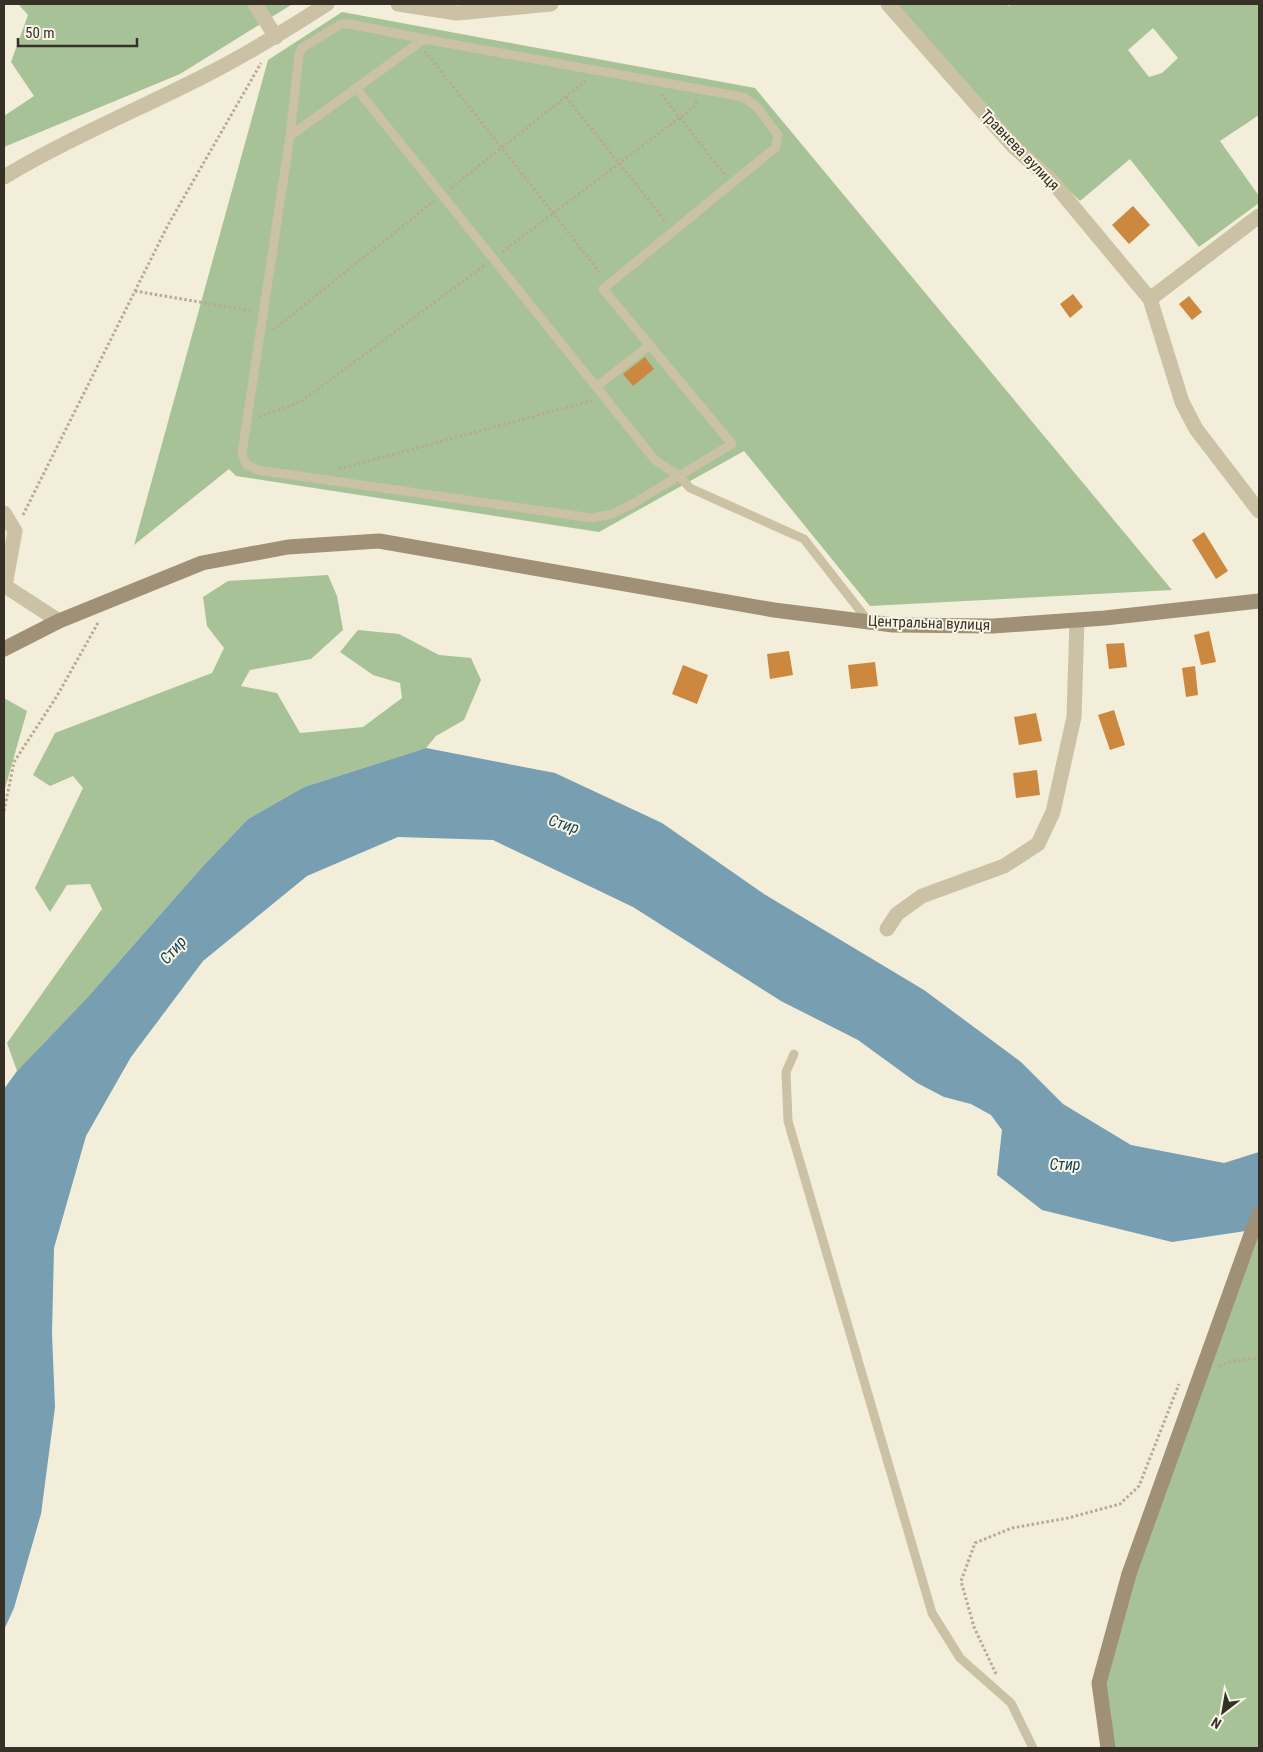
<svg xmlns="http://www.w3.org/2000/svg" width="1263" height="1752" font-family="'Roboto Condensed',sans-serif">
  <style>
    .green { fill: #a8c298; fill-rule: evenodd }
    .water { fill: #779eb1 }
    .building { fill: #cb883e }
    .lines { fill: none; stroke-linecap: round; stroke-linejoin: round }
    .path { stroke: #b7ab8f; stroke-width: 3; stroke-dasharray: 2.5 2.5; stroke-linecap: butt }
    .lane { stroke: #cbc1a4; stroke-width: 9 }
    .street { stroke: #cbc1a4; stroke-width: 15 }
    .secondary { stroke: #9f9076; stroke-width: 15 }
    .secondary-bridge { stroke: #9f9076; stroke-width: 15 }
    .labels { text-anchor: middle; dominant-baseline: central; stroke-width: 4; stroke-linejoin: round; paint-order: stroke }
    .street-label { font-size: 15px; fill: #363026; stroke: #faf6e5 }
    .water-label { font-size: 16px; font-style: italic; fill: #1a4359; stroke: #faf6e5 }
  </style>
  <rect width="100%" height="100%" fill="#f2eed9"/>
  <g class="green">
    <polygon points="18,4 291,4 291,5 180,74 4,147 4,116 34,96 11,62 28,15"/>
    <path d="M896,4H1007L1008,6L1011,4H1259V115L1220,141L1259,196V203L1199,247L1130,159L1080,201L1028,151L1000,121ZM1153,28L1178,58L1162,73L1149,77L1128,50Z"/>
    <polygon points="342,12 755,88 1172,590 870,606 744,451 599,532 236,476 229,469 134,545 268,60"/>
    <polygon points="328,575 337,596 343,630 311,659 250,670 241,686 277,693 300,733 363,727 402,698 400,683 373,675 340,652 358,630 399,634 439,655 471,658 481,680 464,720 436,736 426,748 304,787 248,819 203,866 86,999 17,1071 7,1043 102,909 90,884 67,885 50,912 35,888 83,788 73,776 50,786 33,775 55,733 212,673 224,648 207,626 203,597 228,581"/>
    <polygon points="4,698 27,711 4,792"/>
    <polygon points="1259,1229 1259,1748 1108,1748 1099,1684 1129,1574"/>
  </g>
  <polygon class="water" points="426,748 555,773 662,823 764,894 924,990 1021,1062 1063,1104 1131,1145 1224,1163 1259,1152 1259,1229 1172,1242 1042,1210 997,1175 1002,1130 991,1115 971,1104 944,1097 917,1083 858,1040 781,1001 633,907 493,840 398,837 307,876 203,961 131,1057 86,1136 54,1248 52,1334 55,1407 41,1514 14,1608 4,1630 4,1089 17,1071 86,999 203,866 248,819 304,787"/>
  <g class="building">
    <polygon points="1133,206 1150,225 1129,244 1112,225"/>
    <polygon points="1073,294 1083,307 1070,318 1060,304"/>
    <polygon points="1189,296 1202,312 1192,320 1179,304"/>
    <polygon points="645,357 654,369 633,386 623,374"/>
    <polygon points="1204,532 1228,571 1216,579 1192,540"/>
    <polygon points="1209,631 1216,662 1201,665 1194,635"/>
    <polygon points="1124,643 1127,667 1109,669 1106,644"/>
    <polygon points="789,651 793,675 770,679 767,654"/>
    <polygon points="875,662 878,686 851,689 848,665"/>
    <polygon points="683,665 708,675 697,704 672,694"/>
    <polygon points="1195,666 1198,695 1186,697 1182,668"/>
    <polygon points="1114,710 1125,745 1110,750 1098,715"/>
    <polygon points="1036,713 1042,741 1019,745 1014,717"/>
    <polygon points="1037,770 1040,795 1016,798 1013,773"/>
  </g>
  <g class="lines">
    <g class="path">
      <polyline points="425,51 602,275"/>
      <polyline points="661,94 725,175"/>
      <polyline points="566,97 667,223"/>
      <polyline points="451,188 587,80"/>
      <polyline points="502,252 695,106 697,99"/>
      <polyline points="135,291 252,311"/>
      <polyline points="273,330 434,201"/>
      <polyline points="259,417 302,401 485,265"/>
      <polyline points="339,469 594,400"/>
      <polyline points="23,515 168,225 261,63"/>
      <polyline points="4,811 14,762 57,696 99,621"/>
      <polyline points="1219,1366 1234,1361 1259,1358"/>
      <polyline points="996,1674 974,1627 961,1581 975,1543 1012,1528 1068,1518 1120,1504 1139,1486 1179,1384"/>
    </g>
    <g class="lane">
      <polygon points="424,39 743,97 757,107 778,135 776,147 603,289 732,444 634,503 612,514 592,518 257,470 246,464 242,453 290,136"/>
      <polyline points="356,88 655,460 679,476 690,488 804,539 869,622"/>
      <polyline points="290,136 299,54 302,48 341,24 350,24 424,39"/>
      <polyline points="596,387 650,345"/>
      <polyline points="794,1054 786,1072 788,1121 932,1613 960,1658 1011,1703 1033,1748"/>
    </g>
    <g class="street">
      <polyline points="255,4 276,37"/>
      <polyline points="398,4 457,13 551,4"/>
      <polyline points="888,4 1014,147 1051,180 1150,299 1182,402 1196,429 1259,511"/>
      <path d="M4,177C69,138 140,109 208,74C249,53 288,29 327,4"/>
      <polyline points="1150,299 1259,216"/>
      <polyline points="4,513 15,531 5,586 59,621"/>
      <polyline points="887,929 897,914 922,896 1004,866 1038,844 1053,812 1074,717 1077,620"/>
    </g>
    <g class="secondary">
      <polyline points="4,649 59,621 202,563 288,547 379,541 774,610 893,625 993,626 1105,618 1259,601"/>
      <polyline points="1253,1229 1259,1214"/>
      <polyline points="1108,1748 1099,1683 1129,1574"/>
    </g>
    <polyline class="secondary-bridge" points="1129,1574 1253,1229"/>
  </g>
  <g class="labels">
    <g class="street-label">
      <text transform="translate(1020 150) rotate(46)">Травнева вулиця</text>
      <text transform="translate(929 623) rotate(2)">Центральна вулиця</text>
    </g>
    <g class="water-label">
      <text transform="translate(564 824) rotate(17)">Стир</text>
      <text transform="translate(173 950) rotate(-49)">Стир</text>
      <text x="1065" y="1164">Стир</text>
    </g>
  </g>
  <rect width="1263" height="1752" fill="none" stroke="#363026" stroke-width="10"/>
  <g transform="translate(1223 1712) rotate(211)" stroke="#faf6e5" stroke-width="4" paint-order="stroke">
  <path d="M0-4L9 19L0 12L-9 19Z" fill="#363026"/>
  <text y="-8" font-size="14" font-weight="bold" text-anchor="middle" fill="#363026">N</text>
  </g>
  <path d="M18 38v8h119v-8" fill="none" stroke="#363026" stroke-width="2.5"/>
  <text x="25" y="38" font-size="15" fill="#363026" stroke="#faf6e5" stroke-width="4" paint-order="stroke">50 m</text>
</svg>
